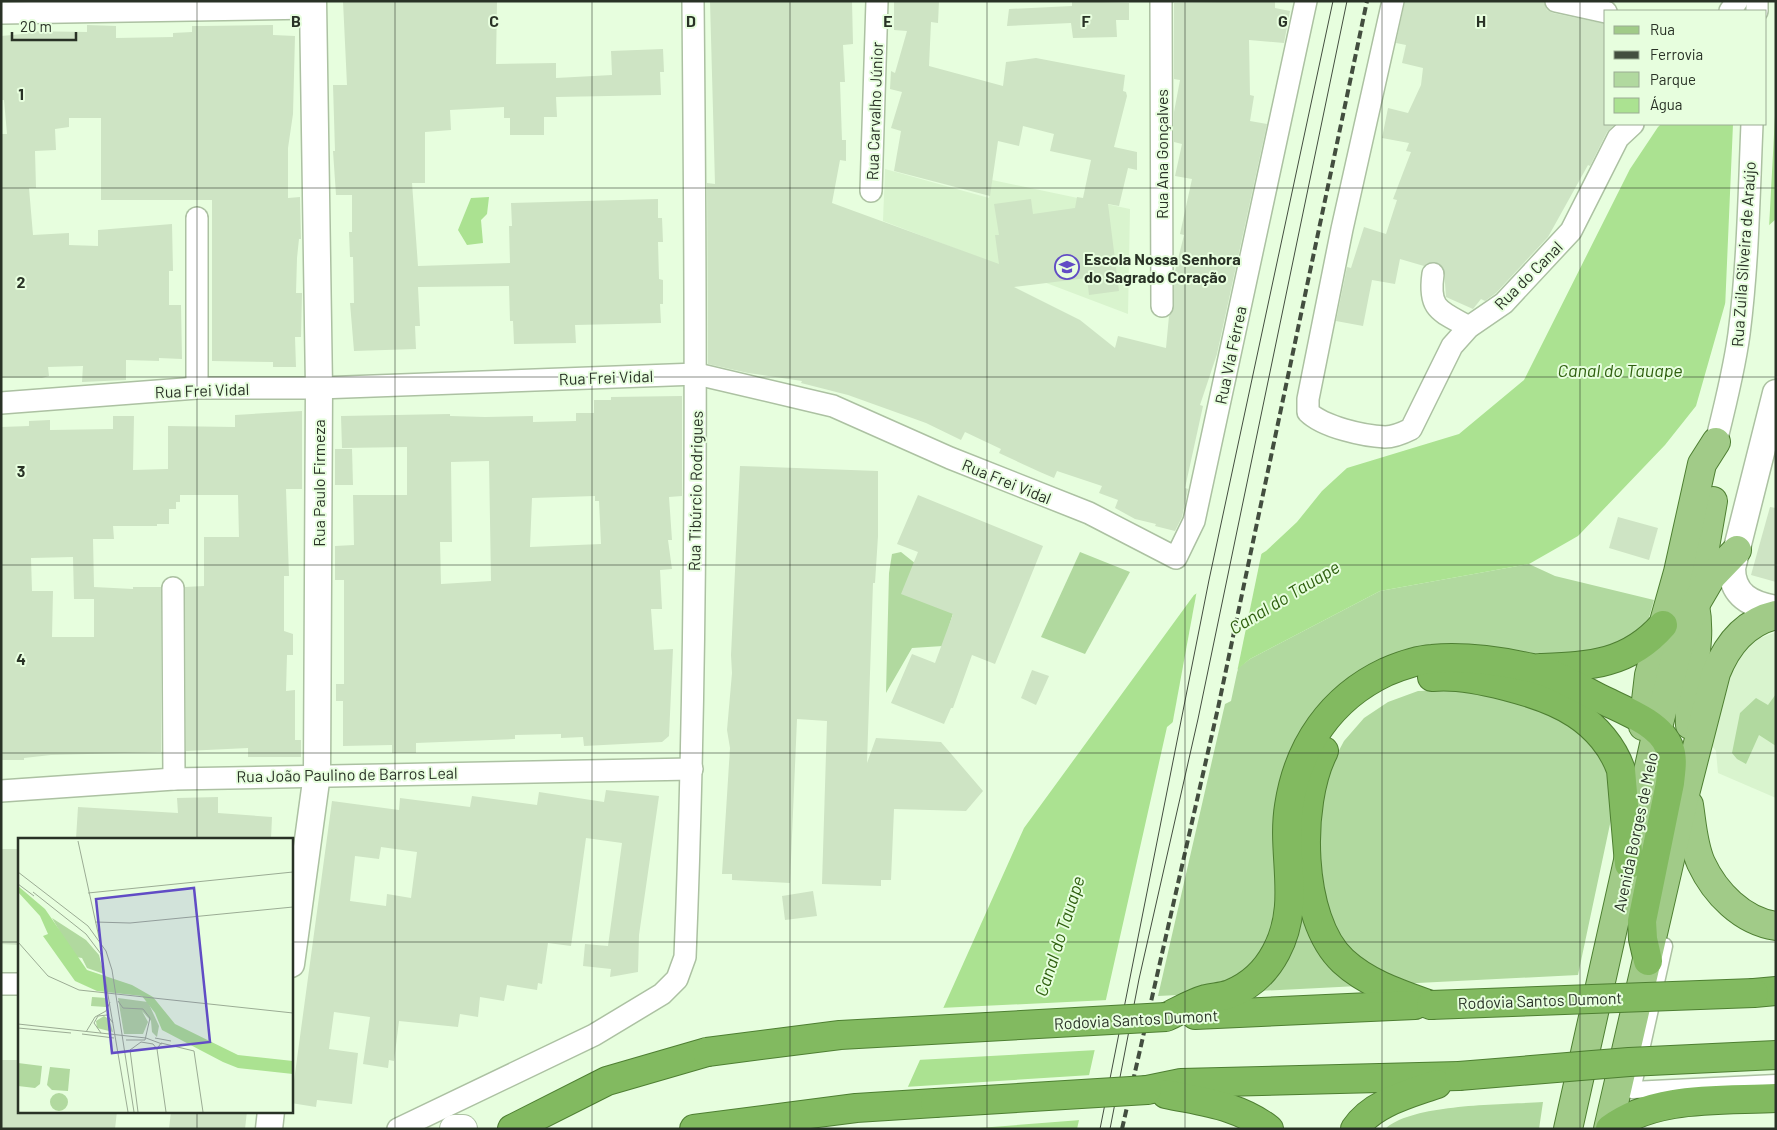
<svg xmlns="http://www.w3.org/2000/svg" width="1777" height="1130" font-family="Barlow,sans-serif">
  <style>
    .built { fill: #d9f4ce }
    .green { fill: #b1d99f }
    .water { fill: #abe291 }
    .pier { fill: #e7fede }
    .building { fill: #cee4c4; fill-rule: evenodd }
    .lines { fill: none; stroke-linecap: round; stroke-linejoin: round }
    .pedestrian-casing { stroke: #acc1a2; stroke-width: 19 }
    .minor-casing { stroke: #acc1a2; stroke-width: 24 }
    .tertiary-casing { stroke: #acc1a2; stroke-width: 29 }
    .secondary-casing { stroke: #acc1a2; stroke-width: 30 }
    .primary-casing { stroke: #4e7f32; stroke-width: 30 }
    .trunk-casing { stroke: #4e7f32; stroke-width: 30 }
    .pedestrian { stroke: #fff; stroke-width: 16 }
    .minor { stroke: #fff; stroke-width: 21 }
    .tertiary { stroke: #fff; stroke-width: 26 }
    .secondary { stroke: #fff; stroke-width: 28 }
    .primary { stroke: #a1cb88; stroke-width: 28 }
    .trunk { stroke: #82ba60; stroke-width: 28 }
    .tram { stroke: #434e3f; stroke-width: 1 }
    .rail { stroke: #434e3f; stroke-width: 4; stroke-dasharray: 8 4; stroke-linecap: butt }
    .trunk-bridge-casing { stroke: #4e7f32; stroke-width: 30; stroke-linecap: butt }
    .trunk-bridge { stroke: #82ba60; stroke-width: 28 }
    .grid { fill: none; stroke: #293226; stroke-width: 1; stroke-opacity: 0.55 }
    .labels { text-anchor: middle; dominant-baseline: central; stroke-width: 4; stroke-linejoin: round; paint-order: stroke }
    .street-label { font-size: 16px; fill: #293226; stroke: #e7fede }
    .poi-label { font-size: 16px; font-weight: bold; fill: #293226; stroke: #e7fede; text-anchor: start }
    .water-label { font-size: 18px; font-style: italic; fill: #2f600f; stroke: #e7fede }
    .inset-road { fill: none; stroke: #9bac94; stroke-width: 1 }
    .view { fill: #614cc5; fill-opacity: 0.15; stroke: #614cc5; stroke-width: 2.5 }
    .inset-edge { fill: none; stroke: #293226; stroke-width: 2.5 }
    .grid-label { font-size: 16px; text-anchor: middle; font-weight: bold; fill: #293226; stroke: #e7fede; stroke-width: 4; stroke-linejoin: round; paint-order: stroke }
  </style>
  <rect width="100%" height="100%" fill="#e7fede"/>
  <g class="built">
    <polygon points="885,169 989,198 992,180 1130,209 1128,314 883,221"/>
    <polygon points="1776,632 1776,798 1718,773 1716,751 1712,746 1731,666 1740,653 1755,640"/>
  </g>
  <g class="green">
    <polygon points="901,552 916,564 962,584 943,646 912,648 886,693 889,573 892,554"/>
    <polygon points="1080,552 1130,572 1085,654 1041,637"/>
    <polygon points="1529,564 1555,576 1654,600 1645,632 1612,650 1557,658 1427,648 1294,744 1283,772 1278,801 1318,820 1328,771 1344,741 1364,718 1388,702 1418,691 1472,689 1562,716 1605,754 1613,810 1578,975 1158,996 1225,704 1231,701 1238,668 1250,659 1380,591"/>
    <polygon points="1776,694 1776,746 1759,735 1746,764 1737,759 1732,753 1740,713 1756,698 1768,705"/>
    <path d="M1543,1102L1539,1129H1385C1413,1103 1504,1105 1543,1102Z"/>
  </g>
  <g class="water">
    <polygon points="1776,1 1776,219 1767,227 1725,304 1696,406 1665,445 1578,536 1529,564 1380,591 1250,659 1167,727 1077,1129 889,1129 1024,828 1194,595 1266,551 1297,522 1322,491 1347,468 1459,434 1524,380 1630,169 1658,127 1661,124 1766,124"/>
    <polygon points="489,197 487,214 481,220 483,243 467,245 458,230 471,198"/>
  </g>
  <g class="pier">
    <polygon points="1764,1 1776,1 1776,97 1769,228 1725,309 1733,124 1766,124"/>
    <polygon points="1262,551 1237,672 1172,726 1197,590"/>
    <polygon points="1108,1000 1097,1050 917,1060 940,1008"/>
    <polygon points="1091,1075 1081,1120 966,1129 887,1129 905,1087"/>
  </g>
  <g class="building">
    <polygon points="343,1 497,1 496,64 556,63 556,78 612,75 611,51 663,49 664,72 660,72 661,95 556,97 557,117 544,117 544,135 510,135 510,118 504,118 504,107 450,110 451,130 425,132 425,183 412,183 418,266 510,263 509,226 512,226 511,203 658,199 658,218 662,218 663,242 658,242 659,279 663,280 663,304 660,304 661,323 575,325 576,343 514,344 513,321 510,321 509,286 418,287 420,326 415,326 416,349 354,351 350,303 354,303 353,257 350,257 349,232 352,232 352,195 336,195 333,151 335,151 333,85 347,85"/>
    <polygon points="710,1 852,1 853,44 843,45 845,82 840,82 842,140 846,140 846,161 840,160 832,203 999,264 995,235 999,235 994,204 1031,199 1033,214 1075,208 1077,197 1083,198 1091,160 1050,151 1054,134 1023,126 1019,146 998,141 990,196 894,171 901,131 891,128 902,92 890,89 891,71 895,73 907,31 894,30 894,1 939,1 938,23 931,22 929,66 1003,86 1006,62 1036,58 1125,75 1123,91 1126,92 1127,96 1114,147 1137,152 1137,170 1128,168 1119,206 1108,204 1119,291 1089,295 1087,278 1014,287 1080,320 1115,348 1118,336 1166,348 1169,316 1174,306 1174,275 1184,235 1180,234 1192,179 1175,176 1182,144 1174,142 1174,112 1180,80 1174,79 1174,3 1275,1 1275,8 1290,11 1284,43 1249,40 1250,95 1254,96 1250,121 1267,124 1217,354 1200,405 1203,406 1185,488 1188,489 1182,517 1175,531 1155,526 1156,524 1135,519 1115,508 1118,500 1099,493 1102,486 1057,471 1054,478 1040,472 999,453 1001,449 965,432 961,440 926,423 848,395 801,383 802,381 748,373 708,364 707,183 715,184"/>
    <polygon points="1072,1 1129,3 1129,20 1116,20 1117,37 1073,38 1071,23 1007,26 1009,9 1072,6"/>
    <polygon points="1405,1 1540,1 1544,2 1547,10 1553,13 1606,24 1606,124 1615,124 1607,132 1590,166 1588,165 1548,237 1496,293 1485,301 1481,299 1473,309 1446,297 1444,269 1440,264 1434,262 1424,266 1400,259 1395,284 1372,280 1363,326 1336,321 1347,267 1351,268 1364,227 1386,234 1397,200 1393,199 1411,152 1406,151 1409,143 1382,138 1388,108 1408,113 1421,85 1423,68 1402,63 1406,45 1396,43"/>
    <polygon points="87,25 116,26 116,38 173,37 173,33 192,32 192,26 203,26 273,25 273,35 295,36 293,114 288,148 288,198 300,197 301,239 299,239 297,258 296,293 302,293 301,337 295,337 296,367 273,367 273,362 212,361 212,200 101,200 101,118 69,118 69,127 55,129 56,150 35,151 36,188 29,188 33,235 69,233 69,245 98,246 98,230 172,224 173,271 169,271 169,305 181,305 182,359 159,358 159,361 126,360 126,380 82,382 83,366 48,367 49,376 42,378 1,378 1,134 7,134 4,100 1,100 1,36 23,34 23,31 87,32"/>
    <path d="M682,396V496L669,497L672,540H668L672,569L660,570L662,609H651L654,650L673,649L669,736L662,742L584,746L583,737L561,738V734L515,735V739L416,743V753H392V745L343,746V701H336V684H344V580H335V546L354,545L353,495H407V447L342,448L341,416L450,414V416L485,417L533,416V422L576,421V413H594V400H611V397ZM489,461L491,581L441,584L440,542H452L451,462ZM595,496V501H599L601,544L530,547L532,498Z"/>
    <path d="M302,411V489H286L289,576H284V631L293,634V655H287L286,691L295,690V740H301V757H248V748L186,751L185,587L204,586V537H239L238,495H180V502H176V509H169V524H157V526H113L114,539H93L94,587L133,589V587H161V752L51,755L24,758V760H1V427L29,426V421L50,420V430L113,429V416H134L133,470L168,469V426L235,427V415ZM73,557L74,599H94V637H52L53,591H32L31,558Z"/>
    <polygon points="335,449 352,449 353,485 335,485"/>
    <polygon points="740,466 878,471 878,536 875,583 873,583 867,763 876,738 941,742 983,791 966,811 894,809 891,880 881,880 881,886 822,884 827,721 797,719 790,883 732,880 732,874 722,874 730,748 727,730 732,673 731,655"/>
    <polygon points="918,495 1043,546 995,664 972,655 953,708 951,708 944,724 891,703 912,654 935,663 953,614 901,594 918,552 897,544"/>
    <polygon points="1770,507 1776,508 1776,582 1751,575"/>
    <polygon points="1618,517 1658,528 1649,560 1609,548"/>
    <polygon points="1032,670 1049,676 1036,705 1021,698"/>
    <path d="M606,790L659,796L639,935L638,972L610,977L611,969L583,966L585,944L608,946L622,843L586,838L571,946L548,943L542,984L538,983L537,990L507,985L504,1001L480,997L478,1017L460,1014L458,1027L399,1021L394,1061L389,1060L388,1068L363,1064L370,1017L334,1012L329,1049L358,1053L352,1104L317,1100L316,1107L291,1103L332,801L399,810L400,798L470,807L472,796L537,805L539,792L604,802ZM381,847L417,852L411,898L387,894L386,906L350,901L355,856L379,859Z"/>
    <polygon points="218,797 218,813 272,817 271,839 76,839 78,807 178,813 177,798"/>
    <polygon points="1,849 19,849 19,945 1,944"/>
    <polygon points="813,891 817,916 785,920 782,896"/>
    <polygon points="1,1060 19,1060 19,1111 117,1111 115,1129 1,1129"/>
    <polygon points="171,1111 247,1111 245,1129 169,1129"/>
  </g>
  <g class="lines">
    <defs>
      <polyline id="pedestrian" points="1664,946 1632,1090 1776,1083"/>
      <g id="minor">
        <polyline points="1161,1 1162,306"/>
        <path d="M1393,1L1342,229L1308,399V412C1323,427 1364,436 1385,437C1394,437 1403,433 1411,429L1452,346L1469,327L1504,303L1571,231L1618,138L1633,124"/>
        <polyline points="1556,1 1606,12"/>
        <polyline points="1730,11 1737,1"/>
        <polyline points="1757,11 1757,1"/>
        <polyline points="1,13 313,8"/>
        <polyline points="871,191 877,1"/>
        <polyline points="197,218 197,388"/>
        <path d="M1433,274C1428,310 1440,311 1469,327"/>
        <polyline points="1,403 197,388 319,388 697,374 833,406 950,458 1089,513 1176,558 1194,521 1306,1"/>
        <path d="M1716,442C1725,406 1734,371 1739,334C1748,264 1749,194 1752,124"/>
        <polyline points="173,588 174,779"/>
        <polyline points="1,791 174,779 692,769"/>
        <polyline points="1,984 19,984"/>
        <path d="M398,1129L594,1035L662,994L677,979L685,957C698,639 696,320 693,1"/>
      </g>
      <g id="tertiary">
        <path d="M1776,393L1732,568C1732,595 1751,605 1776,609"/>
        <polyline points="291,964 317,774 319,388 313,1"/>
        <polyline points="269,1129 271,1111"/>
      </g>
      <polyline id="secondary" points="454,1129 463,1129"/>
      <g id="primary">
        <path d="M1690,725C1687,684 1703,646 1695,605L1713,501"/>
        <polyline points="1643,726 1649,675 1678,572 1702,464 1716,442"/>
        <path d="M1689,805C1692,824 1693,845 1701,863C1715,893 1742,921 1776,926"/>
        <polyline points="1568,1129 1657,731 1679,645 1695,605 1712,576 1737,550"/>
        <path d="M1608,1129L1686,790L1716,673C1727,645 1745,622 1776,615"/>
      </g>
      <g id="trunk">
        <path d="M1540,668C1589,666 1628,665 1663,625"/>
        <path d="M1432,677C1468,673 1545,693 1576,714C1596,727 1613,747 1621,770L1629,864"/>
        <path d="M1324,751C1297,803 1298,919 1343,961C1368,984 1400,994 1431,1005"/>
        <polyline points="1754,993 1776,991"/>
        <polyline points="1195,1015 1415,1005"/>
        <path d="M1166,1017C1179,1011 1192,1003 1206,999C1214,997 1222,997 1230,994C1250,986 1266,971 1276,952C1302,904 1281,855 1289,806C1298,746 1331,698 1386,672C1400,666 1416,660 1432,659C1464,656 1500,661 1532,668C1553,672 1581,689 1601,699C1623,710 1660,723 1669,747C1674,758 1671,772 1670,783L1642,921L1643,939L1648,961"/>
        <polyline points="1147,1090 1181,1083 1459,1076"/>
        <path d="M1166,1094C1203,1102 1238,1105 1269,1129"/>
        <polyline points="512,1129 607,1081 707,1052"/>
        <polyline points="694,1129 856,1108 935,1103"/>
        <path d="M1355,1129C1372,1103 1409,1094 1437,1084"/>
        <path d="M1610,1129C1655,1095 1722,1101 1776,1098"/>
      </g>
    </defs>
    <use href="#pedestrian" class="pedestrian-casing"/>
    <use href="#minor" class="minor-casing"/>
    <use href="#tertiary" class="tertiary-casing"/>
    <use href="#secondary" class="secondary-casing"/>
    <use href="#primary" class="primary-casing"/>
    <use href="#trunk" class="trunk-casing"/>
    <use href="#pedestrian" class="pedestrian"/>
    <use href="#minor" class="minor"/>
    <use href="#tertiary" class="tertiary"/>
    <use href="#secondary" class="secondary"/>
    <use href="#primary" class="primary"/>
    <use href="#trunk" class="trunk"/>
    <g class="tram">
      <polyline points="1100,1129 1209,580 1333,1"/>
      <polyline points="1110,1129 1139,979 1198,719 1347,1"/>
    </g>
    <polyline class="rail" points="1122,1129 1218,708 1367,1"/>
    <defs>
      <g id="trunk-bridge">
        <polyline points="1431,1005 1754,993"/>
        <polyline points="707,1052 840,1035 1166,1017"/>
        <polyline points="1459,1076 1629,1062 1776,1055"/>
        <polyline points="935,1103 1147,1090"/>
      </g>
    </defs>
    <use href="#trunk-bridge" class="trunk-bridge-casing"/>
    <use href="#trunk-bridge" class="trunk-bridge"/>
  </g>
  <path class="grid" d="M197,1V839M395,1V1129M592,1V1129M790,1V1129M987,1V1129M1185,1V1129M1382,1V1129M1580,1V1129M1,188H1776M1,377H1776M1,565H1776M1,753H1776M1,942H19M291,942H1776M197,1111V1129"/>
  <defs>
    <symbol id="school-ring" viewBox="-11 -11 22 22"><circle r="9.5" fill="#e7fede" stroke="#614cc5" stroke-width="1.5"/><path d="M0-5L7-2L0 1L-7-2ZM-4 1L0 2.5L4 1V4Q0 6-4 4Z" fill="#614cc5"/></symbol>
  </defs>
  <g fill-rule="evenodd">
    <use href="#school-ring" x="1053" y="253" width="28" height="28"/>
  </g>
  <g class="labels">
    <g class="street-label">
      <text transform="translate(874 111) rotate(-88)">Rua Carvalho Júnior</text>
      <text transform="translate(1161 154) rotate(-90)">Rua Ana Gonçalves</text>
      <text transform="translate(1743 254) rotate(-86)">Rua Zuila Silveira de Araújo</text>
      <text transform="translate(1528 275) rotate(-45)">Rua do Canal</text>
      <text transform="translate(1230 355) rotate(-78)">Rua Via Férrea</text>
      <text transform="translate(606 377) rotate(-2)">Rua Frei Vidal</text>
      <text transform="translate(202 390) rotate(-2)">Rua Frei Vidal</text>
      <text transform="translate(1007 481) rotate(22)">Rua Frei Vidal</text>
      <text transform="translate(318 483) rotate(-90)">Rua Paulo Firmeza</text>
      <text transform="translate(695 491) rotate(-89)">Rua Tibúrcio Rodrigues</text>
      <text transform="translate(347 774) rotate(-1)">Rua João Paulino de Barros Leal</text>
      <text transform="translate(1635 832) rotate(-78)">Avenida Borges de Melo</text>
      <text transform="translate(1540 1000) rotate(-2)">Rodovia Santos Dumont</text>
      <text transform="translate(1136 1019) rotate(-3)">Rodovia Santos Dumont</text>
    </g>
    <g class="poi-label">
      <text x="1084" y="258">Escola Nossa Senhora<tspan x="1084" dy="18">do Sagrado Coração</tspan></text>
    </g>
    <g class="water-label">
      <text x="1620" y="370">Canal do Tauape</text>
      <text transform="translate(1284 597) rotate(-31)">Canal do Tauape</text>
      <text transform="translate(1059 936) rotate(-72)">Canal do Tauape</text>
    </g>
  </g>
  <g transform="translate(18 838)">
    <rect width="275" height="275" fill="#e7fede"/>
    <path d="M34,80L68,102L81,117L86,136L69,130L64,120L58,119L49,106ZM74,159L89,160L88,169L73,168ZM100,160L130,164L141,188L139,199L134,194L133,183L124,173L130,184L125,196H106ZM86,178L91,181L95,194L79,190L78,183ZM0,225L24,228L22,246L17,250L0,248ZM32,229L52,231L50,253L34,252L29,247ZM32 264a9 9 0 1 1 18 0a9 9 0 1 1-18 0Z" fill="#b1d99f"/>
    <path d="M0,48L27,71L69,132L114,147L135,159L157,186L220,217L275,223V236L220,230L205,224L144,192L137,175L124,158L79,153L57,143L25,98L30,96L22,78L0,54Z" fill="#abe291"/>
    <path class="inset-road" d="M60,3L82,104M0,34L70,88L88,113L94,132L116,274M0,46L16,58M15,54L68,96L83,116L110,274M70,55L275,34M77,84L112,85L275,69M0,104L30,138L61,152L275,175M100,163L105,170L125,171L132,180L127,202H108M0,186L128,200L144,206M0,190L53,195M68,194L77,179L88,173L92,164M83,195L76,185L80,178L89,177L95,185M64,196L96,200M137,200L153,203M123,204L135,206L139,211M120,274L112,212L123,204M148,274L139,211L143,205L176,213L185,274"/>
    <path class="view" d="M176,50L192,204L94,215L78,61Z"/>
    <rect width="275" height="275" class="inset-edge"/>
  </g>
  <g class="grid-label">
    <text x="296" y="27">B</text>
    <text x="494" y="27">C</text>
    <text x="691" y="27">D</text>
    <text x="888" y="27">E</text>
    <text x="1086" y="27">F</text>
    <text x="1283" y="27">G</text>
    <text x="1481" y="27">H</text>
    <text x="21" y="100">1</text>
    <text x="21" y="288">2</text>
    <text x="21" y="477">3</text>
    <text x="21" y="665">4</text>
  </g>
  <rect width="1777" height="1130" fill="none" stroke="#293226" stroke-width="5"/>
  <rect x="1604" y="10" width="162" height="115" fill="#e7fede" stroke="#9bac94"/>
  <rect x="1614" y="26" width="25" height="8" fill="#a1cb88" stroke="#9bac94"/>
  <text x="1650" y="35" font-size="15" fill="#293226">Rua</text>
  <rect x="1614" y="51" width="25" height="8" fill="#434e3f" stroke="#9bac94"/>
  <text x="1650" y="60" font-size="15" fill="#293226">Ferrovia</text>
  <rect x="1614" y="72" width="25" height="15" fill="#b1d99f" stroke="#9bac94"/>
  <text x="1650" y="85" font-size="15" fill="#293226">Parque</text>
  <rect x="1614" y="98" width="25" height="15" fill="#abe291" stroke="#9bac94"/>
  <text x="1650" y="110" font-size="15" fill="#293226">Água</text>
  <path d="M12 32v8h64v-8" fill="none" stroke="#293226" stroke-width="2.5"/>
  <text x="20" y="32" font-size="15" fill="#293226" stroke="#e7fede" stroke-width="4" paint-order="stroke">20 m</text>
</svg>
